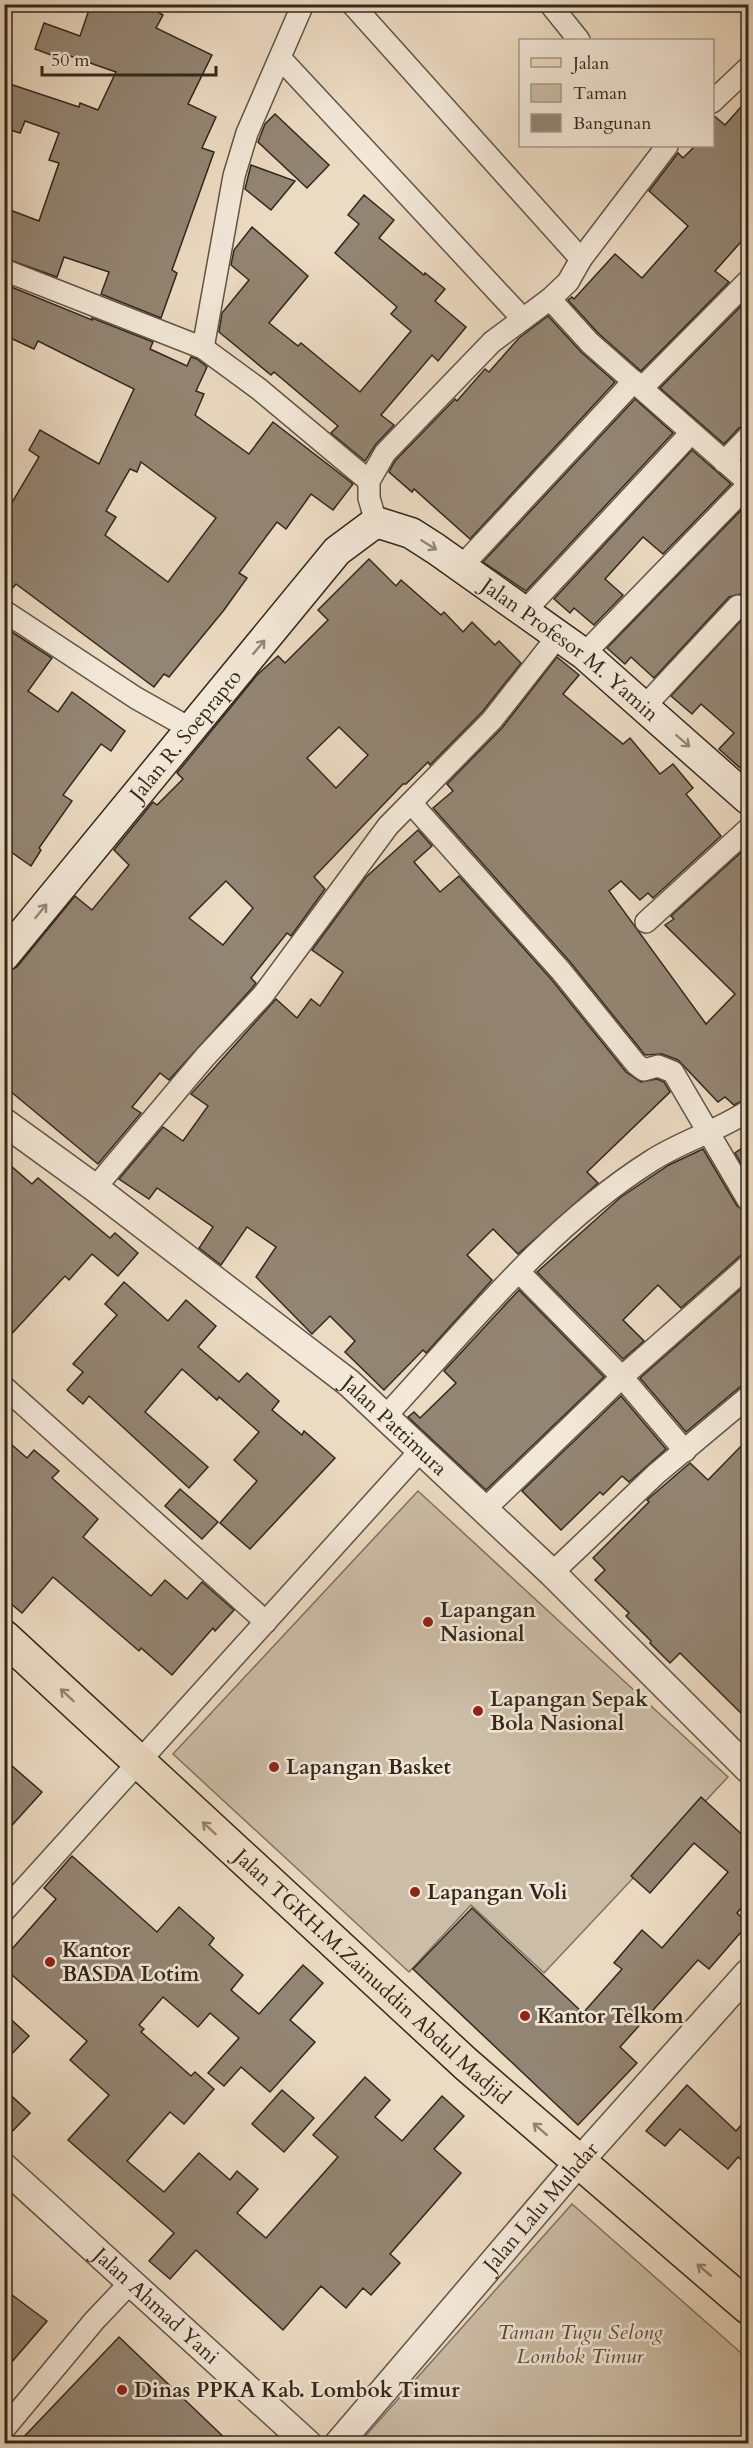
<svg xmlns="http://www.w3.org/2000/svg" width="753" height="2448" font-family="Cardo,serif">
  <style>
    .green { fill: #ccbda7; stroke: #7f7262; stroke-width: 1.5 }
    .building { fill: #938573; stroke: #32281c; stroke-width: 1.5; fill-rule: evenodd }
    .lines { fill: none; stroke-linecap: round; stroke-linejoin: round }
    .minor-casing { stroke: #605546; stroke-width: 24 }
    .tertiary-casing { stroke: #605546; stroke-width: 30 }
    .secondary-casing { stroke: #32281c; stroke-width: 33 }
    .primary-casing { stroke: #32281c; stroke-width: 36 }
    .minor { stroke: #f3e8d8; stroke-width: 21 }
    .tertiary { stroke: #f3e8d8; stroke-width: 27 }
    .secondary { stroke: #f3e8d8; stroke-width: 30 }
    .primary { stroke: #ecdbc3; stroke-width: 33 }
    .oneway { stroke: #92887a }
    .oneway2 { stroke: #8f8270 }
    .poi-dot { fill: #8f2418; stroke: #f3e8d8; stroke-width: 2 }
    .labels { text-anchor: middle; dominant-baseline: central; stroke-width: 5; stroke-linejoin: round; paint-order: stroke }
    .street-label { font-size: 21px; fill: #32281c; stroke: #f3e8d8 }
    .poi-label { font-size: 21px; font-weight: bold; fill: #32281c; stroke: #f3e8d8; text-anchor: start }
    .park-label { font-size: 21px; font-style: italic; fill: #584d3f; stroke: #f3e8d8 }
  </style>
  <rect width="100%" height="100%" fill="#ecdbc3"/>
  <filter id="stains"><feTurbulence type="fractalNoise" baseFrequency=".00333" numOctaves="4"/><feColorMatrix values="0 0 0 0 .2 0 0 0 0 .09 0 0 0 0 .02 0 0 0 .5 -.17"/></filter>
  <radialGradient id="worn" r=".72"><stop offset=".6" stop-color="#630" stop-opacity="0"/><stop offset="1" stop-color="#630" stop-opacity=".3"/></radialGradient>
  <g class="green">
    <polygon points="418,1491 728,1777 544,1973 471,1905 409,1972 173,1754"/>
    <polygon points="572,2204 748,2359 748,2443 359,2443"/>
  </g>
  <g class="building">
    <polygon points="91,4 144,4 163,15 156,28 212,55 188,104 216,117 202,148 214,152 172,270 177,273 161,318 101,294 109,272 64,257 57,277 4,258 4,225 10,210 39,221 59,163 49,160 59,133 25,121 20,133 4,128 4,82 79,107 80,103 98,110 116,72 64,54 62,59 35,49 44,23 80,36"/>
    <polygon points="748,99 748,234 715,271 729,282 641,371 599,334 568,300 572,297 574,299 615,254 642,278 688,226 649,191 678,153 683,158 695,146 712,146 712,114 725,125"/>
    <polygon points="275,114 329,165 307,188 258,142 265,124"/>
    <polygon points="251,165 295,181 271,210 245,189"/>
    <polygon points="364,195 394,220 379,238 424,275 425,273 445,289 435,301 466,327 438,361 432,355 381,415 394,425 376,444 365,461 331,433 338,426 274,372 271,375 219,332 222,313 249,280 231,265 234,250 252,227 308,276 269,323 298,346 301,343 360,392 411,331 391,314 397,307 335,253 359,224 348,215"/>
    <path d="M4,284L92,320V318L153,342L150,349L187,366L191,357L197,359L207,367L196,391L204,394L195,415L249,454L273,422L353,484L333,510L311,494L286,529L277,522L239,573L247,578L224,610L169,677L164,674L154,687L16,584L4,598V516L39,457L29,450L40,430L99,464L134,389L38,341L34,349L4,335ZM141,462L216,518L168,582L105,535L116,517L106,511L130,469L137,472Z"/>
    <polygon points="748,299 748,425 739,428 724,444 660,388"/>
    <polygon points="548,316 581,352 615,382 470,539 414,489 412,492 389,472 395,461 455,399 457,401 485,369 489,372 519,338"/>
    <polygon points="635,399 673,433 526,591 483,562"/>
    <polygon points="692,450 731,484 663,554 643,537 605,579 623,595 594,625 574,608 570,613 554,599"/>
    <polygon points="748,503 748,599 740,594 729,597 654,678 631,657 625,664 607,648"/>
    <path d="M369,559L396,586L401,580L441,615L444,612L463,632L472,622L495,645L499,641L521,663L482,712L430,765L428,762L406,784H403L314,877L325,889L291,936L287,933L251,978L256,983L253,987L169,1080L160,1073L132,1107L141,1113L98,1164L4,1086V973L17,967L75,896L92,910L129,865L114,850L153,802L157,805L183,779L177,773L257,675L278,656L285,663L328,620L318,610ZM339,727L368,755L336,788L307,758ZM226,881L253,908L223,945L189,918Z"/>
    <polygon points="748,613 748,775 719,749 734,733 701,704 692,714 671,696"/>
    <polygon points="4,627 52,658 28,691 58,712 72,692 125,731 111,751 101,744 63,795 72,801 39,848 41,850 31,866 4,847"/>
    <polygon points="557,657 579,675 563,694 623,744 630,738 660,774 673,764 693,788 686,794 721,836 653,898 648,893 640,900 621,881 609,891 706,1024 735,994 665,925 674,919 671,916 746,848 748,850 748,1098 734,1105 725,1097 718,1102 678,1060 662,1054 645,1055 571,963 433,808 453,791 447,784 502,728"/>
    <polygon points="418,830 432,846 414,862 440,892 459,876 551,979 626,1072 641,1082 657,1079 664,1082 670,1092 587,1172 598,1183 518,1254 493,1229 467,1255 492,1280 426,1353 423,1350 384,1390 345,1352 355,1341 330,1316 312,1334 256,1277 276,1247 247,1227 221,1265 199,1248 213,1227 157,1188 149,1199 119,1179 163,1127 183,1141 208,1106 191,1094 276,999 297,1018 311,999 320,1006 343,972 312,950 366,877"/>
    <polygon points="748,1144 748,1176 735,1153"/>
    <polygon points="703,1149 737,1206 748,1213 748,1254 740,1256 681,1308 658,1285 623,1320 644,1341 623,1359 537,1272 621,1197 669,1165"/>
    <polygon points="4,1160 32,1184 38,1178 110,1238 115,1233 138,1253 118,1276 92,1254 69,1280 65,1276 4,1342"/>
    <polygon points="124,1282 168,1321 186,1300 216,1326 198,1347 239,1382 247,1373 279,1401 272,1410 302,1435 304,1431 335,1458 250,1549 220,1523 257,1481 234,1460 259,1432 219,1397 217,1400 182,1369 145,1412 208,1467 189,1488 89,1396 83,1404 67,1390 83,1372 73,1364 117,1315 105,1304"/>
    <polygon points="748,1283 748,1385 740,1387 686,1432 640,1378"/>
    <polygon points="519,1290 604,1377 486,1490 408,1417 414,1412 420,1418 456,1383 444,1371"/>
    <polygon points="621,1396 666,1449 629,1482 622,1476 603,1495 600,1492 561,1530 522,1491"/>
    <polygon points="4,1438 27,1458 34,1450 59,1471 52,1478 98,1519 83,1537 151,1596 165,1580 187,1599 202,1582 234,1610 215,1631 213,1628 172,1675 141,1648 139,1651 53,1577 22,1613 4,1598"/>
    <polygon points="748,1439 748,1720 680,1653 670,1663 650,1643 651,1641 626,1616 629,1613 595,1580 605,1570 593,1558 649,1502 647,1500 690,1463 708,1480"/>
    <polygon points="180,1489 218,1522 202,1539 165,1506"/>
    <polygon points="4,1759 42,1792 4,1834"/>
    <polygon points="701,1797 748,1840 748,1900 737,1913 748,1924 709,1969 698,1960 620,2047 637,2063 578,2125 413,1969 472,1908 583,2013 622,1969 614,1963 642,1930 662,1948 728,1872 694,1843 650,1893 631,1876"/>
    <polygon points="72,1856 157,1932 179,1907 214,1938 209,1945 243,1975 231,1990 259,2014 303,1965 323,1983 290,2020 315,2042 270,2092 241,2067 224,2086 208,2073 239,2038 210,2013 198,2027 163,1997 139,2025 144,2029 141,2032 191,2076 195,2072 214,2089 184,2124 170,2112 127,2161 164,2192 199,2153 230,2180 237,2171 258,2189 237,2213 266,2238 338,2157 313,2135 365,2077 390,2100 375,2117 402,2141 442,2096 464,2116 434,2149 461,2173 390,2254 400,2263 371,2295 363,2288 346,2308 321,2286 283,2330 196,2250 170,2279 149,2261 174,2233 68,2140 109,2095 70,2060 87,2041 4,1968 4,1958 56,1899 44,1888"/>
    <polygon points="4,2013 29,2036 4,2062"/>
    <polygon points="687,2085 736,2131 748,2117 748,2166 738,2157 728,2169 680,2129 665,2146 646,2131"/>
    <polygon points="4,2089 30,2113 4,2140"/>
    <polygon points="282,2090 314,2118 284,2152 252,2124"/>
    <polygon points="4,2289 47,2321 4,2371"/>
    <polygon points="119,2337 231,2444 17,2444"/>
  </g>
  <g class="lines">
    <defs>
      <g id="minor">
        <polyline points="352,4 581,259"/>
        <polyline points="550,4 579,40"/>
        <polyline points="280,58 523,319"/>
        <polyline points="712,102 748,68"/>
        <polyline points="4,270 203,348 259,389 369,481"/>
        <polyline points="550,299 590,343 748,482"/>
        <polyline points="203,348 234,176 247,133 303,4"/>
        <polyline points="642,388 748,281"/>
        <polyline points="724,462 748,437"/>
        <polyline points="376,522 369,498 369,481 385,453 492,342 550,299 568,282 581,259 667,146"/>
        <polyline points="461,567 634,381"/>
        <polyline points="4,611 136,698 191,729"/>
        <polyline points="524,612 691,433"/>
        <polyline points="584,654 748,485"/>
        <polyline points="644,707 738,606"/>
        <polyline points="411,803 561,971 636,1064 644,1070 658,1066 673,1072 748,1200"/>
        <polyline points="646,922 748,829"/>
        <polyline points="95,1188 205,1057 263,995 388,826 492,720 558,636"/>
        <polyline points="519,1272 622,1377 685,1451"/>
        <polyline points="4,1387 266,1622"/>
        <path d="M385,1417C468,1327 547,1227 651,1161C682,1141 718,1131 748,1111"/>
        <polyline points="484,1510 622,1377 748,1266"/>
        <polyline points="552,1573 656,1474 748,1397"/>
        <polyline points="4,1911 421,1450"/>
        <polyline points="4,2429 94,2321 131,2282"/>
      </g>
      <g id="tertiary">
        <path id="s1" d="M4,1122L95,1188L349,1383L552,1573L748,1769"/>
        <path id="s2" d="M4,2167L308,2444"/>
        <path id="s3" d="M338,2444L578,2163L748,1973"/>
      </g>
      <g id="secondary">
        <path id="s4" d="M4,956L337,551L376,522L411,533L436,549L584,654L748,799"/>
      </g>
      <g id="primary">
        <path id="s5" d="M4,1637L466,2064L748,2307"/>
      </g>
    </defs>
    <use href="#minor" class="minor-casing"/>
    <use href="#tertiary" class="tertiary-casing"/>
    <use href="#secondary" class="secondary-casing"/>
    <use href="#primary" class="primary-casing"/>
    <use href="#minor" class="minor"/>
    <use href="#tertiary" class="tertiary"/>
    <use href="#secondary" class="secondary"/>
    <use href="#primary" class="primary"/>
  </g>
  <defs><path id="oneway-shaft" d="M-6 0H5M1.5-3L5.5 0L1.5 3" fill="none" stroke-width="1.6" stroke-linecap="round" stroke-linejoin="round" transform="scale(1.5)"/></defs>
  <g class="oneway">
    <use href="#oneway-shaft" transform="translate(429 545) rotate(32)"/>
    <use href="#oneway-shaft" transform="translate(259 647) rotate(-50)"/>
    <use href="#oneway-shaft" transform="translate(683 741) rotate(41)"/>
    <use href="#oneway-shaft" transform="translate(41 911) rotate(-51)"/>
  </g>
  <g class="oneway2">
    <use href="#oneway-shaft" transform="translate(67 1695) rotate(-137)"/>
    <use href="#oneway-shaft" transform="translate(209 1828) rotate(-137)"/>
    <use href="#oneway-shaft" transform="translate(540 2129) rotate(-139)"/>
    <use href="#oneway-shaft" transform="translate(704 2270) rotate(-140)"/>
  </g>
  <g class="poi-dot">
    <circle cx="428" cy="1622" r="6"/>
    <circle cx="478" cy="1711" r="6"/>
    <circle cx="274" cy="1767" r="6"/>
    <circle cx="415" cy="1892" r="6"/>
    <circle cx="50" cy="1962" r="6"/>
    <circle cx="525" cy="2016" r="6"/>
    <circle cx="122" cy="2390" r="6"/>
  </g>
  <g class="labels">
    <g class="street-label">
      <text stroke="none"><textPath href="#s4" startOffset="807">Jalan Profesor M. Yamin</textPath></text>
      <text stroke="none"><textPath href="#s4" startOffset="286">Jalan R. Soeprapto</textPath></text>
      <text stroke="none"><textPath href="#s1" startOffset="495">Jalan Pattimura</textPath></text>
      <text stroke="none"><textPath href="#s5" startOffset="501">Jalan TGKH.M.Zainuddin Abdul Madjid</textPath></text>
      <text stroke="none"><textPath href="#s3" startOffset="312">Jalan Lalu Muhdar</textPath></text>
      <text stroke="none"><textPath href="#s2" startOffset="206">Jalan Ahmad Yani</textPath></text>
    </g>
    <g class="poi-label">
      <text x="440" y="1610">Lapangan<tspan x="440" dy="24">Nasional</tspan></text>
      <text x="490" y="1699">Lapangan Sepak<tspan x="490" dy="24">Bola Nasional</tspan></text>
      <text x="286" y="1767">Lapangan Basket</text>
      <text x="427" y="1892">Lapangan Voli</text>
      <text x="62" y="1950">Kantor<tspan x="62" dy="24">BASDA Lotim</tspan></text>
      <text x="537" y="2016">Kantor Telkom</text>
      <text x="134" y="2390">Dinas PPKA Kab. Lombok Timur</text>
    </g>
    <g class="park-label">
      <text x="580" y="2332">Taman Tugu Selong<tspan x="580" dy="24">Lombok Timur</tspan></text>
    </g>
  </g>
  <rect width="753" height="2448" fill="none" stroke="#ecdbc3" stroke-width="24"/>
  <rect x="6" y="6" width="741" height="2436" fill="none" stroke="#32281c" stroke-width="3"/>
  <rect x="12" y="12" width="729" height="2424" fill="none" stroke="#32281c" stroke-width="1.5"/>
  <rect x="519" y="39" width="195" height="108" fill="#f3e8d8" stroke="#a69b8d" stroke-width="1.5"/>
  <rect x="531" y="58" width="30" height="9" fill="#ecdbc3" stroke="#a69b8d" stroke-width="1.5"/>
  <text x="573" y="69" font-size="18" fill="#32281c">Jalan</text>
  <rect x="531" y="84" width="30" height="18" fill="#ccbda7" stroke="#a69b8d" stroke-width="1.5"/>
  <text x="573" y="99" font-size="18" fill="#32281c">Taman</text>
  <rect x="531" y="114" width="30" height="18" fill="#938573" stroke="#a69b8d" stroke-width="1.5"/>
  <text x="573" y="129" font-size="18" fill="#32281c">Bangunan</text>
  <path d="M42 66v9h174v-9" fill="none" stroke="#32281c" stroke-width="3"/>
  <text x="51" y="66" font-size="18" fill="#32281c" stroke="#f3e8d8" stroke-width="4.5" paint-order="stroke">50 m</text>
  <rect width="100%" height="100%" filter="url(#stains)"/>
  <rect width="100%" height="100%" fill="url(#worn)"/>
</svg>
